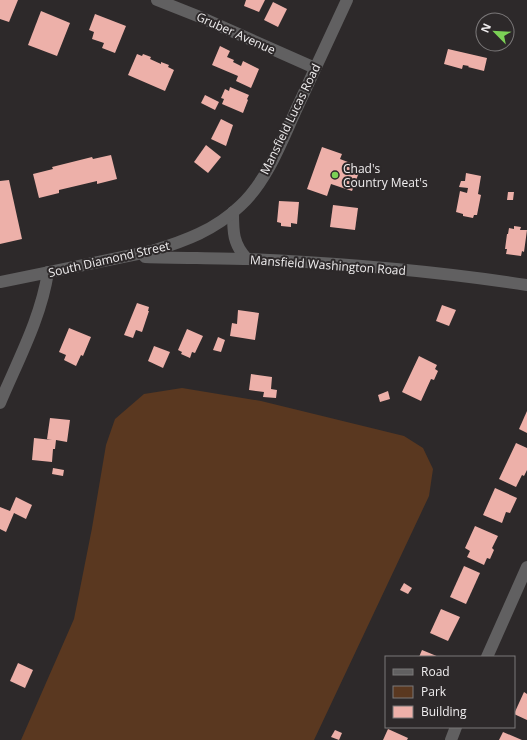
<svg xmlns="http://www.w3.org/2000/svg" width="527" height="740" font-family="'Open Sans',sans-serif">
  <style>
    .green { fill: #5a3820 }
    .building { fill: #edb0a9 }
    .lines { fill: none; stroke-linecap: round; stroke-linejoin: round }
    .minor { stroke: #616061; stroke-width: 12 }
    .poi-dot { fill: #7bd156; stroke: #2d292a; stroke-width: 1.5 }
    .labels { text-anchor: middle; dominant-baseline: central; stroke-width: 4; stroke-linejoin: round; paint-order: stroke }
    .street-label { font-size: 12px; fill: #f0eeef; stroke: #2d292a }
    .poi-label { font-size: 12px; fill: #f0eeef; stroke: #2d292a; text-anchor: start }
  </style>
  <rect width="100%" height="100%" fill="#2d292a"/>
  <polygon class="green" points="182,388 261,401 404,436 423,448 433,469 429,496 314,740 21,740 74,619 92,528 106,445 115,419 144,394"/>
  <g class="building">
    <polygon points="0,0 18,0 9,22 0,19"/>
    <polygon points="246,0 265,0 259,12 244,6"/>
    <polygon points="273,2 287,9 278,27 264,20"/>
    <polygon points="41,11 70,23 57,56 28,45"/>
    <polygon points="95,14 126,26 115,53 102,48 104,43 92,39 94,32 89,30"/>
    <polygon points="220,46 230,51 227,57 234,60 233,62 241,66 243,61 259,69 251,88 236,81 238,76 212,65"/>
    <polygon points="448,49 487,58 484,71 468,67 469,66 463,65 462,69 444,64"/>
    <polygon points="137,54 142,56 143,54 151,57 150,59 161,64 161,62 169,65 168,67 174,70 165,91 128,75"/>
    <polygon points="230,87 249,95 247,99 248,100 243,113 222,104 224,99 221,98 225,89 229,91"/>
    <polygon points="205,95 219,102 215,110 201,103"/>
    <polygon points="221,119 233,125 226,146 211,139"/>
    <polygon points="206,145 221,157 208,173 194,162"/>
    <polygon points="322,147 342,154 340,159 361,167 352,191 331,184 327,196 307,189"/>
    <polygon points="111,155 117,179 97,184 97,181 59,190 59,193 39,198 33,174 53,169 52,167 92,157 93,159"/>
    <polygon points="466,173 481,176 478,194 481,195 477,215 474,215 473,218 463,216 463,214 456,212 460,191 467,193 468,188 459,187 461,181 465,181"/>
    <polygon points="9,180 22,239 0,244 0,181"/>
    <polygon points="508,192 514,192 513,200 507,200"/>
    <polygon points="279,201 299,202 297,224 291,223 291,227 281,226 281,223 277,222"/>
    <polygon points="333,205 358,208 355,230 330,227"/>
    <polygon points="514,226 521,227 520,230 527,230 524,252 522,251 521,256 506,254 507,249 505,249 507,234 508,234 509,228 514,229"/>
    <polygon points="137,303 149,307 148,311 149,311 142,332 136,330 133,338 124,335"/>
    <polygon points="442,305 456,310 449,326 436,321"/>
    <polygon points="238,310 259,313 255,340 230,336 232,323 237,324"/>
    <polygon points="69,328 91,337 83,356 81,355 76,366 64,360 66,355 59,352"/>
    <polygon points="187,329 203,336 195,353 192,352 190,358 181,354 182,352 178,350"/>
    <polygon points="218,337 225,340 221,352 213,350"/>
    <polygon points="154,346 170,352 163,368 148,361"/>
    <polygon points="419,356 437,365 435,369 438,371 434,380 431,379 421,401 402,392"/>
    <polygon points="251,374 272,377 271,389 277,390 276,398 263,397 264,392 249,390"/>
    <polygon points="388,391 390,399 380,402 378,395"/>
    <polygon points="527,411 527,433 519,429"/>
    <polygon points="50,418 70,420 67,442 56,440 55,449 53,449 52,462 32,460 34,438 52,440 47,439"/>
    <polygon points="516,443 527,448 527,470 524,476 522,475 516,487 499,479"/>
    <polygon points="53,468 64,470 63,476 52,474"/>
    <polygon points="495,488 517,498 510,513 506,512 502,523 483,515"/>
    <polygon points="16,497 32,505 26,519 14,513 6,532 0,529 0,507 10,511"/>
    <polygon points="475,526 498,536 492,548 494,550 490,559 487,558 484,565 467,557 470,551 465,548"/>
    <polygon points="464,566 480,573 466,604 450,597"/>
    <polygon points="404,583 412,588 408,594 400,590"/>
    <polygon points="441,609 460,617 448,641 430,633"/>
    <polygon points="422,650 439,657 419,657"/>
    <polygon points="18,663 33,670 25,688 10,681"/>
    <polygon points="524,692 527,694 527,720 514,714"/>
    <polygon points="388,729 408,738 407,740 383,740"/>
    <polygon points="335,730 342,733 339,740 331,737"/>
    <polygon points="503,732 522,740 499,740"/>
  </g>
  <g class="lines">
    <g class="minor">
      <polyline points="157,0 200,17 315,68"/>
      <path d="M233,212C233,232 233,244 247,259"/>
      <path d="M145,257C179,258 214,258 248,259C342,263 435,271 527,285"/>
      <path d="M0,282L152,251C185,241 215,230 240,206C267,181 281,143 296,110C313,73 330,36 347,0"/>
      <path d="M0,403C18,360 41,318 48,272"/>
      <polyline points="487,657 527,567"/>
      <polyline points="451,740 456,727"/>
    </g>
  </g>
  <circle class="poi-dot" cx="335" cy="175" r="4"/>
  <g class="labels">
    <g class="street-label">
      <text transform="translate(236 33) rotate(24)">Gruber Avenue</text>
      <text transform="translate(290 119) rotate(-64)">Mansfield Lucas Road</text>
      <text transform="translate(109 259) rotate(-13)">South Diamond Street</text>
      <text transform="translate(328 265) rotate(4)">Mansfield Washington Road</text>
    </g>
    <g class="poi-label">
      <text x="343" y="168">Chad's<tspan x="343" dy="14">Country Meat's</tspan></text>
    </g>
  </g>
  <rect x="385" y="656" width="130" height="72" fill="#2d292a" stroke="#7b7879"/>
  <rect x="393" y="669" width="20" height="6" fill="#616061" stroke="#7b7879"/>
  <text x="421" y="676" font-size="12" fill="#f0eeef">Road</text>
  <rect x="393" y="686" width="20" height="12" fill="#5a3820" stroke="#7b7879"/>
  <text x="421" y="696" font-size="12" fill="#f0eeef">Park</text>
  <rect x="393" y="706" width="20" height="12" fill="#edb0a9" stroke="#7b7879"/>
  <text x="421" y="716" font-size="12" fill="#f0eeef">Building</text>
  <g transform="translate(495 32) rotate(294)"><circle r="19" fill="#2d292a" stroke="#7b7879"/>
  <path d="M0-3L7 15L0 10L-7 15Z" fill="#7bd156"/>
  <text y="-6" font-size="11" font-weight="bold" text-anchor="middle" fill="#f0eeef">N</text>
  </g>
</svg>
